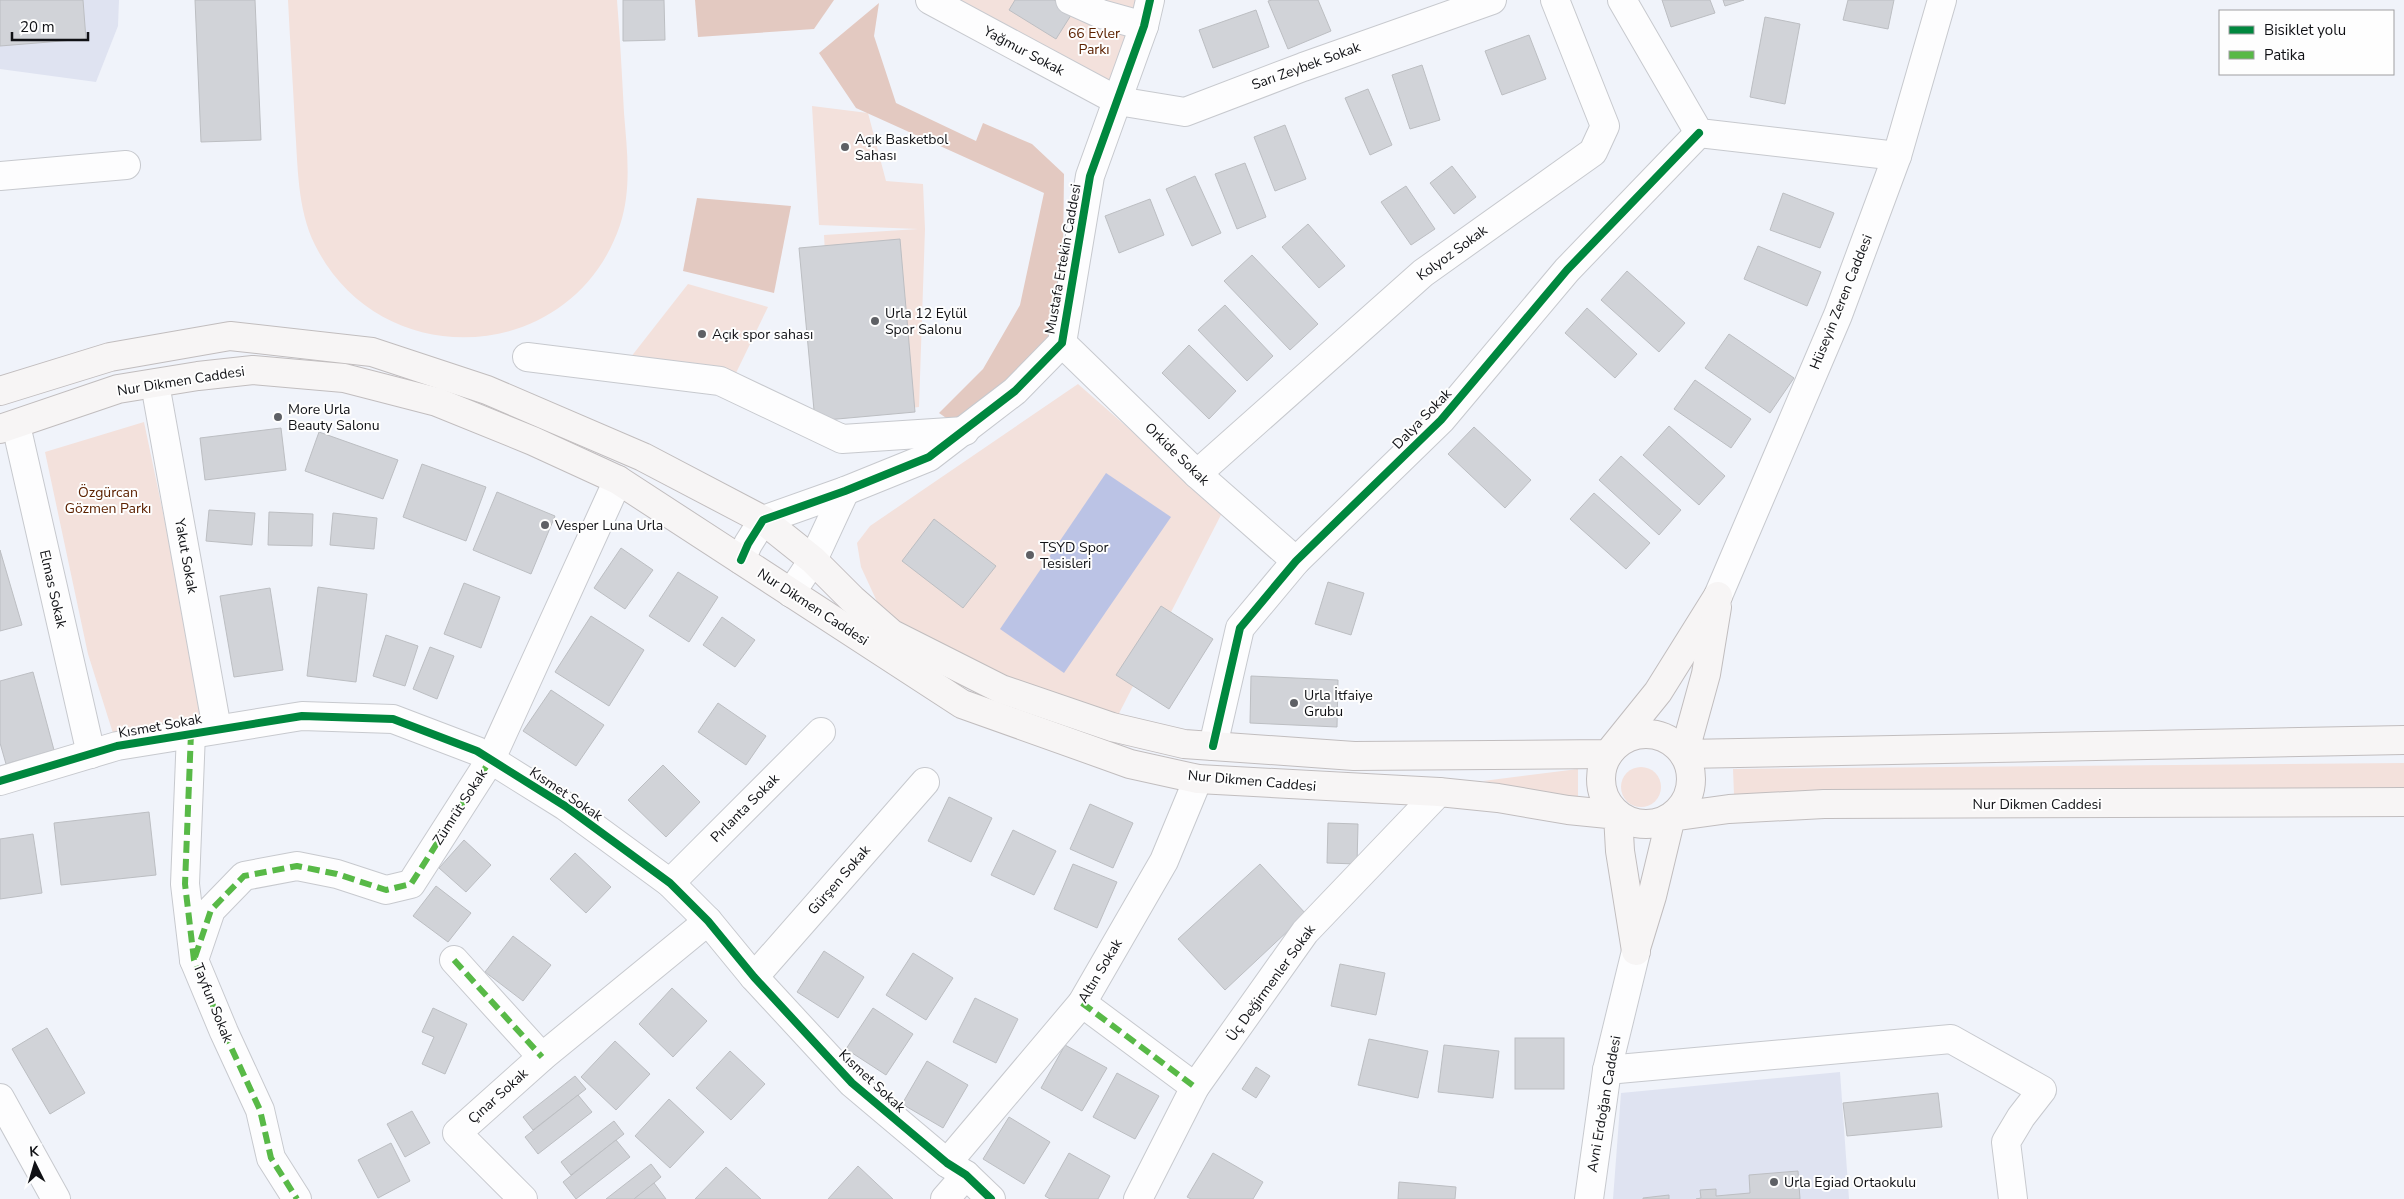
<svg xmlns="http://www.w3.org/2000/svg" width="2404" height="1199" font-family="'Nunito Sans',sans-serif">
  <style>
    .built { fill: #dfe3f1 }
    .green { fill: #f3e1dc }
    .forest { fill: #e3c9c1 }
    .water { fill: #bbc3e5 }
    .building { fill: #d1d3d8; stroke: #bcbec2 }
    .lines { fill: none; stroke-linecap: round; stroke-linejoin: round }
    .minor-casing { stroke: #c7c9ce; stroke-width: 30 }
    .major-casing { stroke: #c1bdbe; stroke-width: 30 }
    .minor { stroke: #fdfdfe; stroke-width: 28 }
    .major { stroke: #f7f5f5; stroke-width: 28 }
    .quiet { stroke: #58b947; stroke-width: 6; stroke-dasharray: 12 6; stroke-linecap: butt }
    .cycleway-casing { stroke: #fefefe; stroke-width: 11 }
    .cycleway { stroke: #00873e; stroke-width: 8 }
    .poi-dot { fill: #5e6065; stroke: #fefefe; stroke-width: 2 }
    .labels { text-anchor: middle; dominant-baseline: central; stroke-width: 4; stroke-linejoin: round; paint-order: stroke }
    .park-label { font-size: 14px; fill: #5c2100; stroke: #fefefe }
    .street-label { font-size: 14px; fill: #101115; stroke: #fefefe }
    .poi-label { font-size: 14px; fill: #101115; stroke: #fefefe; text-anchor: start }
  </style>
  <rect width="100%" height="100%" fill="#f0f3fa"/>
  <g class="built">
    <polygon points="0,0 119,0 118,26 96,82 0,69"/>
    <polygon points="1840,1072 1849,1199 1613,1199 1621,1093"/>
  </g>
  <g class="green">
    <path d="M288,0H617C620,38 622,75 624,113C627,150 632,189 620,225C573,365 381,377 315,245C297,208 298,166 295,126C293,84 290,42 288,0Z"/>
    <polygon points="930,0 1150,0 1118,101"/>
    <polygon points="812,106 868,113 886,181 923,184 925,229 919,407 834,417 824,235 918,229 819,225"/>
    <polygon points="688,284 768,307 735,375 627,362"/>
    <polygon points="1078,384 1223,511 1112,727 892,634 861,567 857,543 870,526"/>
    <polygon points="144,422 191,646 217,729 117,746 88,654 45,452"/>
    <polygon points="2404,763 2404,789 1779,795 1734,795 1733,769"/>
    <circle cx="1641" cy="787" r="20"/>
    <polygon points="1578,769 1578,797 1483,781"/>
  </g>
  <g class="forest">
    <polygon points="695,0 834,0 814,29 698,37"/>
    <polygon points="879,3 874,36 896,103 976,141 983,123 1032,144 1064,174 1062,343 965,431 939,413 983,369 1020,305 1044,193 856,108 819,53"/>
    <polygon points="697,198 791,206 774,293 683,271"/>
  </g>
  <polygon class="water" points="1106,473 1171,517 1064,673 1000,629"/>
  <g class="building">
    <polygon points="0,0 83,0 86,39 0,46"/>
    <polygon points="195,0 255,0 261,140 201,142"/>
    <polygon points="623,0 664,0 665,40 623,41"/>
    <polygon points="1015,0 1054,0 1073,12 1056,39 1009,10"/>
    <polygon points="1272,0 1318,0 1331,31 1288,49 1268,1"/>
    <polygon points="1662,0 1710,0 1715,13 1671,27"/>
    <polygon points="1723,0 1744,0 1725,6"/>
    <polygon points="1848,0 1894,0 1888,29 1843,20"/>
    <polygon points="1256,10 1269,47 1213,68 1199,30"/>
    <polygon points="1765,17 1800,24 1785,104 1750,97"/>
    <polygon points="1529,35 1546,79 1502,95 1485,51"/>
    <polygon points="1422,65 1440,120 1410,129 1392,75"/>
    <polygon points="1368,89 1392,145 1370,155 1345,98"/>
    <polygon points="1285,125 1306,179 1275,191 1254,137"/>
    <polygon points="1245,163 1266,217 1237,229 1215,174"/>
    <polygon points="1452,166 1476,197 1454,214 1430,183"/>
    <polygon points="1195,176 1221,233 1192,246 1166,189"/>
    <polygon points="1406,186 1435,229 1411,245 1381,202"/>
    <polygon points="1783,193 1834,213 1820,248 1770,230"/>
    <polygon points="1150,199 1164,235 1119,253 1105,216"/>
    <polygon points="1308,224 1345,266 1319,288 1282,247"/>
    <polygon points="900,239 915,412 815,421 799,248"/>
    <polygon points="1758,246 1821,272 1807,306 1744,279"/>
    <polygon points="1252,255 1318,324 1290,350 1224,281"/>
    <polygon points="1627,271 1685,323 1659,352 1601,300"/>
    <polygon points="1225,305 1273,356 1247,381 1198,330"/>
    <polygon points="1587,308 1637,354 1615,378 1565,333"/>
    <polygon points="1729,334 1794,378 1770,413 1705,368"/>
    <polygon points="1189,345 1236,391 1209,419 1162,373"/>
    <polygon points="1695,380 1751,419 1731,448 1674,409"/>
    <polygon points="1669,426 1725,476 1699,505 1643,455"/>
    <polygon points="1474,427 1531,480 1505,508 1448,454"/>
    <polygon points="281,428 286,470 205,480 200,438"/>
    <polygon points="319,432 398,460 383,499 305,471"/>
    <polygon points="1621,456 1681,510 1659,535 1599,480"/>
    <polygon points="422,464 486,487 466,541 403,517"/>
    <polygon points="497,492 555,516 531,574 473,550"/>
    <polygon points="1594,493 1650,543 1626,569 1570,519"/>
    <polygon points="209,510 255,513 252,545 206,541"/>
    <polygon points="269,512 313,514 312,546 268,545"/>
    <polygon points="333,513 377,518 374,549 330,545"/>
    <polygon points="934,519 996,566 963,608 902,561"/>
    <polygon points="621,548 653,570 625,609 594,588"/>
    <polygon points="0,550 22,625 0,631"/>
    <polygon points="678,572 718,597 689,642 649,616"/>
    <polygon points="1328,582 1364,593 1351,635 1315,624"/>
    <polygon points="464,583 500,597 481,648 444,634"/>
    <polygon points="318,587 367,594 356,682 307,676"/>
    <polygon points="270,588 283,670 234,677 220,596"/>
    <polygon points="1161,606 1213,639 1169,709 1116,675"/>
    <polygon points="591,616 644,650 609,706 555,672"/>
    <polygon points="722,617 755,640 735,667 703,645"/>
    <polygon points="386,635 418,646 405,686 373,676"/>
    <polygon points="430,647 454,656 437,699 413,689"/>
    <polygon points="33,672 54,750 6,764 0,743 0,681"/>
    <polygon points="1251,676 1338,680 1337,727 1250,723"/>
    <polygon points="551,690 604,725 576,766 523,731"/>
    <polygon points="718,703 766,736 746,765 698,732"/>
    <polygon points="663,765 700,802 666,837 628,800"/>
    <polygon points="949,797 992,818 971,862 928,841"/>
    <polygon points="1090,804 1133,823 1113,868 1070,849"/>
    <polygon points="149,812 156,875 61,885 54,823"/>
    <polygon points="1328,823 1358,824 1357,864 1327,863"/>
    <polygon points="1013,830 1056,851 1034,895 991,875"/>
    <polygon points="33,834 42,893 0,899 0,839"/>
    <polygon points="464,840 491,865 466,892 439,868"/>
    <polygon points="575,853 611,887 586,913 550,879"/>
    <polygon points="1073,864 1117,882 1097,928 1054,909"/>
    <polygon points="1260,864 1306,914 1225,990 1178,939"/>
    <polygon points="436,886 471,913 448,942 413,916"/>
    <polygon points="513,936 551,965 523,1001 485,972"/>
    <polygon points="824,951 864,977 838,1018 797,992"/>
    <polygon points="913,953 953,978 926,1020 886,995"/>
    <polygon points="1340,964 1385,973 1376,1015 1331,1006"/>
    <polygon points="672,988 707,1021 673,1057 639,1024"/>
    <polygon points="975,998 1018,1019 996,1063 953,1042"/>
    <polygon points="433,1008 467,1024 445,1074 422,1064 434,1037 422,1032"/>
    <polygon points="873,1008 913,1034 886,1075 846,1049"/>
    <polygon points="47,1028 85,1093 50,1114 12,1049"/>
    <rect x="1515" y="1038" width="49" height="51"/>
    <polygon points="1369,1039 1428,1051 1418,1098 1358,1085"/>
    <polygon points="615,1041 650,1074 616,1110 581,1077"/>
    <polygon points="1065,1045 1107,1068 1082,1111 1041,1088"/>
    <polygon points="1444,1045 1499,1051 1493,1098 1438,1092"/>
    <polygon points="730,1051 765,1084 731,1120 696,1088"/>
    <polygon points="927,1061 968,1085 943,1128 902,1104"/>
    <polygon points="1256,1067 1270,1076 1256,1098 1242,1089"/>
    <polygon points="1117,1073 1159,1096 1135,1139 1093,1117"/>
    <polygon points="575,1076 586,1089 533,1130 523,1117"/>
    <polygon points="1938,1093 1942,1127 1847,1136 1843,1103"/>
    <polygon points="578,1095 592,1112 538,1154 525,1137"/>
    <polygon points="669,1099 704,1132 670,1168 635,1136"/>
    <polygon points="412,1111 430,1143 405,1157 387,1124"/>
    <polygon points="1009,1117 1050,1142 1024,1184 983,1159"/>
    <polygon points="614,1121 624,1134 571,1175 561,1162"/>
    <polygon points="616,1140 630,1157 576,1199 563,1182"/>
    <polygon points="391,1143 410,1181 378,1198 358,1160"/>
    <polygon points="1069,1153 1110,1176 1098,1199 1050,1199 1045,1196"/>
    <polygon points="1213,1153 1263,1182 1253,1199 1191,1199 1187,1197"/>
    <polygon points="651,1164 661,1177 654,1183 634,1199 606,1199"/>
    <polygon points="858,1166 893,1199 828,1199"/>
    <polygon points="726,1167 761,1199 695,1199"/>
    <polygon points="1798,1171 1800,1199 1696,1199 1701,1198 1700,1190 1716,1189 1716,1196 1750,1193 1749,1175"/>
    <polygon points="1399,1182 1456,1187 1455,1199 1398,1199"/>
    <polygon points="654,1183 666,1199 634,1199"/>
    <polygon points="1669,1195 1669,1199 1643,1199 1643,1198"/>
  </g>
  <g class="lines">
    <defs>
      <g id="minor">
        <polyline points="930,0 1118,101 1185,112 1303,67 1492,0"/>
        <polyline points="1070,0 1101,14 1144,26"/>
        <polyline points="1622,0 1699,133 1897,156"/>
        <polyline points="0,176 126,165"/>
        <polyline points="1062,343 1197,474 1296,561"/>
        <polyline points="527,357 720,381 842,439 965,431"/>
        <polyline points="155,384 217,729"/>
        <polyline points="16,425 91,754"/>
        <polyline points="1197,474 1423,273 1593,152 1605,126 1555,0"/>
        <polyline points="741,560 748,544 763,520 845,491 929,457 1015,391 1062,343 1090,176 1144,26 1150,0"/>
        <polyline points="791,593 813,560 845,491"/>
        <polyline points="1718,596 1838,315 1897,156 1942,0"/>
        <polyline points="191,733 185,884 194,960 224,1032 260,1110 271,1158 297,1199"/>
        <polyline points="1213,746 1240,628 1296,561 1441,420 1567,270 1699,133"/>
        <polyline points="0,781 117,746 302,716 393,719 477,751 565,806 670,883 708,921 754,977 852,1083 947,1163 966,1175 991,1199"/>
        <polyline points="670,883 821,732"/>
        <polyline points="194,960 211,910 244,876 297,866 337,874 386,890 411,884 491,759 618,480"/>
        <polyline points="454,960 542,1057"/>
        <polyline points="754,977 925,782"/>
        <polyline points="1082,1003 1195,1087"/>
        <polyline points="1607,1070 1951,1039 2042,1090 2021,1117 2006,1142 2013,1199"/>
        <polyline points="0,1098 56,1199"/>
        <polyline points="947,1163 1082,1003 1164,861 1198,779"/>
        <polyline points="523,1199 457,1133 542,1057 708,921"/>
        <polyline points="945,1199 966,1175"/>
        <polyline points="1138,1199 1195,1087 1305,932 1439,792"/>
        <polyline points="1589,1199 1607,1070 1636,951"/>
      </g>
      <g id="major">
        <polyline points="0,391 110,357 230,336 372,352 487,390 643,457 763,520 813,560 852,599 892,634 1001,689 1112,727 1184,744 1354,756 1608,754 1658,692 1718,596"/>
        <polyline points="0,429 118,389 198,376 253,370 344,378 437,402 533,441 618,480 962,704 1130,764 1198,779 1439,792 1498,798 1568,810 1618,815 1620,851 1636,951"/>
        <polyline points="1717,607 1706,674 1684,754 2404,740"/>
        <circle cx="1646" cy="779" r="45"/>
        <polyline points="1637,945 1652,896 1671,817 1729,809 1824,804 2404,802"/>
      </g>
    </defs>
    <use href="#minor" class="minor-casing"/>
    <use href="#major" class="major-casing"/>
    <use href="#minor" class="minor"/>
    <use href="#major" class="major"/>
    <g class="quiet">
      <polyline points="191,733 185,884 194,960 224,1032 260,1110 271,1158 297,1199"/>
      <polyline points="195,957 211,910 244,876 297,866 337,874 386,890 411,884 491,759"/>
      <polyline points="454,960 542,1057"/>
      <polyline points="1082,1003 1195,1087"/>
    </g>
    <defs>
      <g id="cycleway">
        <polyline points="741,560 748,544 763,520 845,491 929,457 1015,391 1062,343 1090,176 1144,26 1150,0"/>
        <polyline points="1213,746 1240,628 1296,561 1441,420 1567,270 1699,133"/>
        <polyline points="0,781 117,746 302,716 393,719 477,751 565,806 670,883 708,921 754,977 852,1083 947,1163 966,1175 991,1199"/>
      </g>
    </defs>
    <use href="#cycleway" class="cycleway-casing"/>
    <use href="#cycleway" class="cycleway"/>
  </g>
  <g class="poi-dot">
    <circle cx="845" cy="147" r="5"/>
    <circle cx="875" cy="321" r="5"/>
    <circle cx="702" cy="334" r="5"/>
    <circle cx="278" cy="417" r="5"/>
    <circle cx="545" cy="525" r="5"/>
    <circle cx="1030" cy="555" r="5"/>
    <circle cx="1294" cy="703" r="5"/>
    <circle cx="1774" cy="1182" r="5"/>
  </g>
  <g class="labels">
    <g class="park-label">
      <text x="1094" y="33">66 Evler<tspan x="1094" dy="16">Parkı</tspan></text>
      <text x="108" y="492">Özgürcan<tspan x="108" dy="16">Gözmen Parkı</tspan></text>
    </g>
    <g class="street-label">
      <text transform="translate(1024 51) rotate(28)">Yağmur Sokak</text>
      <text transform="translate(1306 66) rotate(-20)">Sarı Zeybek Sokak</text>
      <text transform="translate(1452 253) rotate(-36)">Kolyoz Sokak</text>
      <text transform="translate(1063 259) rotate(-80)">Mustafa Ertekin Caddesi</text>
      <text transform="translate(1841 302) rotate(-68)">Hüseyin Zeren Caddesi</text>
      <text transform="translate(181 381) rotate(-9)">Nur Dikmen Caddesi</text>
      <text transform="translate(1422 419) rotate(-46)">Dalya Sokak</text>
      <text transform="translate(1177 454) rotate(44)">Orkide Sokak</text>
      <text transform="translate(186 556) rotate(80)">Yakut Sokak</text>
      <text transform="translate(53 589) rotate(77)">Elmas Sokak</text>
      <text transform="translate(813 607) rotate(33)">Nur Dikmen Caddesi</text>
      <text transform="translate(160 726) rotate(-10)">Kısmet Sokak</text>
      <text transform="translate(1252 781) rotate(5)">Nur Dikmen Caddesi</text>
      <text transform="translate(566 794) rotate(34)">Kısmet Sokak</text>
      <text x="2037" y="804">Nur Dikmen Caddesi</text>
      <text transform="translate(460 807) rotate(-57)">Zümrüt Sokak</text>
      <text transform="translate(745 808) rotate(-45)">Pırlanta Sokak</text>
      <text transform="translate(839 880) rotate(-49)">Gürşen Sokak</text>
      <text transform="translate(1100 971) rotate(-59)">Altın Sokak</text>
      <text transform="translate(1271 983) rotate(-54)">Üç Değirmenler Sokak</text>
      <text transform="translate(213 1003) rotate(68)">Tayfun Sokak</text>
      <text transform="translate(872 1081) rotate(43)">Kısmet Sokak</text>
      <text transform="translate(498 1096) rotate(-42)">Çınar Sokak</text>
      <text transform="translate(1604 1104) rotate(-80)">Avni Erdoğan Caddesi</text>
    </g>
    <g class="poi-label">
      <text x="855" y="139">Açık Basketbol<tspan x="855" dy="16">Sahası</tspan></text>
      <text x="885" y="313">Urla 12 Eylül<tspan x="885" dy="16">Spor Salonu</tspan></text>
      <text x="712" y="334">Açık spor sahası</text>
      <text x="288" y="409">More Urla<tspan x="288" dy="16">Beauty Salonu</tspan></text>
      <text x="555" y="525">Vesper Luna Urla</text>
      <text x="1040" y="547">TSYD Spor<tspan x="1040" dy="16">Tesisleri</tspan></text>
      <text x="1304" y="695">Urla İtfaiye<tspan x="1304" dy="16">Grubu</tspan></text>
      <text x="1784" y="1182">Urla Egiad Ortaokulu</text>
    </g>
  </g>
  <rect x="2219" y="10" width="175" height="65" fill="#fefefe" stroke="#9f9fa1"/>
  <rect x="2229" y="26" width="25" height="8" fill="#00873e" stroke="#9f9fa1"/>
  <text x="2264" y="35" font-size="15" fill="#101115">Bisiklet yolu</text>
  <rect x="2229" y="51" width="25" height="8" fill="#58b947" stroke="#9f9fa1"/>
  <text x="2264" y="60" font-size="15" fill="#101115">Patika</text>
  <g transform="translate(35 1164) rotate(355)" stroke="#fefefe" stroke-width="4" paint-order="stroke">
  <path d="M0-4L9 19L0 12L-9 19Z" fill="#101115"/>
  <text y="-8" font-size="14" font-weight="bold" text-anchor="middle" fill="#101115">K</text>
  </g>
  <path d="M12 32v8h76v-8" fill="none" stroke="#101115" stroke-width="2.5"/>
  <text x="20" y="32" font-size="15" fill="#101115" stroke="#fefefe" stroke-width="4" paint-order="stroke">20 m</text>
</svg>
